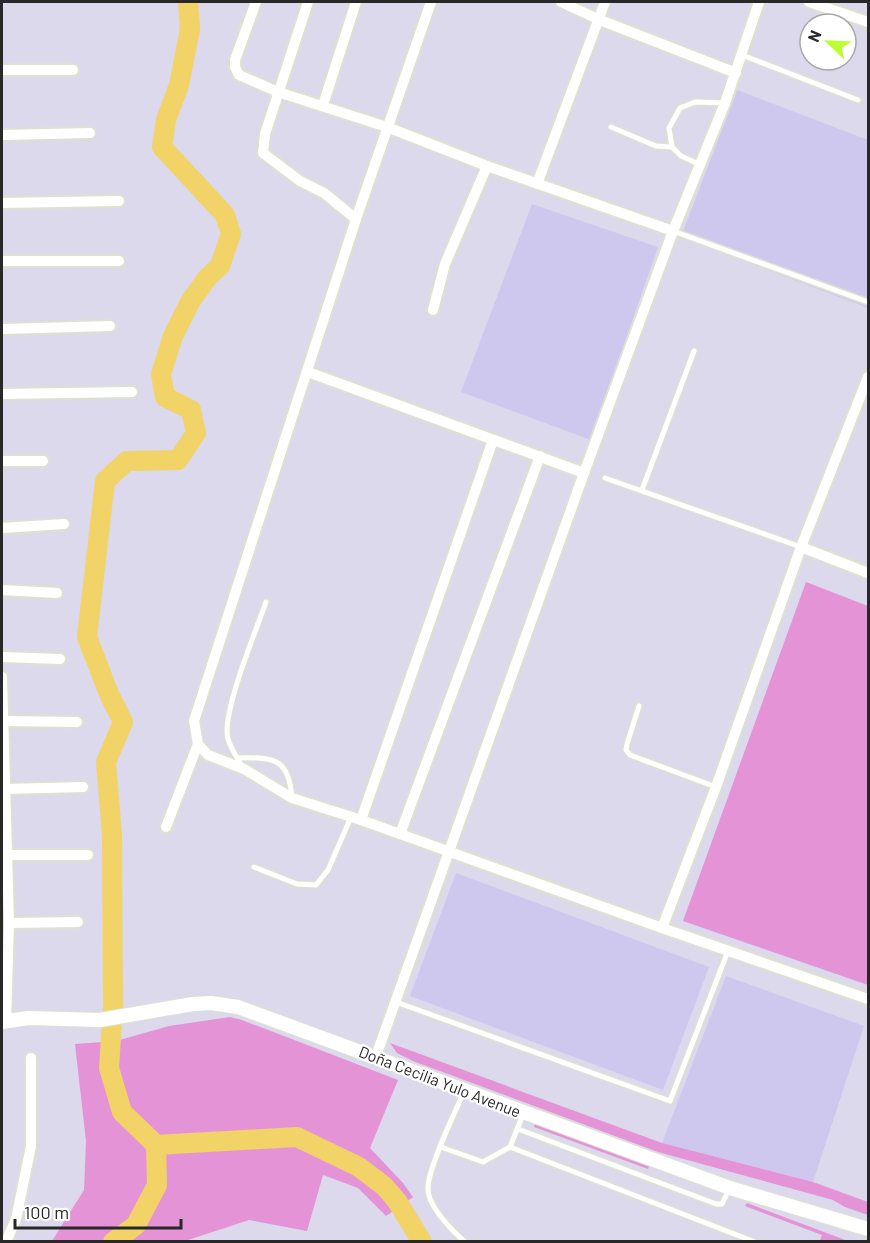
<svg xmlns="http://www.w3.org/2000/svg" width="870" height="1243" font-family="Barlow,sans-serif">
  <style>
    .education { fill: #cfc8ee }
    .green { fill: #e493d6 }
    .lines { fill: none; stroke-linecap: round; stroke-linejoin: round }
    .river { stroke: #f1d368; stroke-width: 20 }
    .service-casing { stroke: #dce2cf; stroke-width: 8 }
    .minor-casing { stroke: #dce2cf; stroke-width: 14 }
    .secondary-casing { stroke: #dce2cf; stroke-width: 16 }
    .service { stroke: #fff; stroke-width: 5 }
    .minor { stroke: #fff; stroke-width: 10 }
    .secondary { stroke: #fff; stroke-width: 14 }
    .labels { text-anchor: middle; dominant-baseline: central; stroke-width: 4.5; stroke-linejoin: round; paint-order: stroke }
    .street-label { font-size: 16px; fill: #282828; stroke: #fff }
  </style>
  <rect width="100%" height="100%" fill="#dbd9eb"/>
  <g class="education">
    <polygon points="737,90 868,140 868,308 681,237"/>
    <polygon points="532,204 658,247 591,440 461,392"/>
    <polygon points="456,873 709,967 663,1090 410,996"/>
    <polygon points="726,976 864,1026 813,1182 662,1143"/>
  </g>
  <g class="green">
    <polygon points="806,582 868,606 868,985 683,921"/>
    <polygon points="230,1017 242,1020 398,1080 370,1148 403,1183 413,1197 386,1216 358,1188 323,1175 307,1231 249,1220 185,1241 52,1241 84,1190 86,1141 75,1044 116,1041 169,1026"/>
    <polygon points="390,1043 662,1143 813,1182 868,1202 868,1215 845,1207 833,1200 658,1152 413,1061 397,1053"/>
    <polygon points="535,1124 649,1166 648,1169 534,1127"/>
    <polygon points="747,1203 848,1241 823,1241 820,1240 822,1235 745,1206"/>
  </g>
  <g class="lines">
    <g class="river">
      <polyline points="188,2 190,29 179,85 166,120 162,147 225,215 231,234 220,266 207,278 190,302 173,336 161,374 165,397 191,410 196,433 178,460 127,461 105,481 87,637 109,694 123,722 106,762 112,835 113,1006 109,1068 122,1112 156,1145 297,1137 359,1167 384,1186 397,1201 422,1242"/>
      <polyline points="113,1242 136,1225 157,1185 156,1145"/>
    </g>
    <defs>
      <g id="service">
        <polyline points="742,55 858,100"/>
        <polyline points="611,127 656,146 672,147"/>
        <polyline points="701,165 681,156 672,147 669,128 680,108 695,102 725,103"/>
        <polyline points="673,231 868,302"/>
        <polyline points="605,478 801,547"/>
        <polyline points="642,490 694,351"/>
        <polyline points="639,706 627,744 626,750 630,755 716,787"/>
        <path d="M238,758C274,757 289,758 292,798"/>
        <path d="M243,768C238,759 231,749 228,739C221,714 256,631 266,602"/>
        <polyline points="254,867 297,884 316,885 328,870 351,817"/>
        <polyline points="396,1002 670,1101 728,951"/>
        <path d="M464,1092C455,1112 427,1170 428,1189C428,1206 452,1231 465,1242"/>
        <polyline points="518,1129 716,1204 722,1204 729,1189"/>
        <polyline points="441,1147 483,1162 510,1147 755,1242"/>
        <polyline points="510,1147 524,1112"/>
      </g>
      <g id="minor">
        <polyline points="256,2 235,60 235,67 239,75 278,92 387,127 487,166 673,231"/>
        <polyline points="308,2 265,134 263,153 300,181 324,193 356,219"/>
        <polyline points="561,2 600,20 736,73"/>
        <polyline points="809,2 868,22"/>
        <polyline points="2,70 73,70"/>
        <polyline points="323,105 356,2"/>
        <polyline points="2,135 90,133"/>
        <polyline points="537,184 605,2"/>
        <polyline points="2,203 119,201"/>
        <polyline points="2,261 119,261"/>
        <polyline points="433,310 445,264 487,166"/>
        <polyline points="2,329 110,326"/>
        <polyline points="308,372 584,473"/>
        <polyline points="2,394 132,392"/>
        <polyline points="2,461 43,461"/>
        <polyline points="2,528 64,524"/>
        <polyline points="801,547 868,573"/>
        <polyline points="2,590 57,593"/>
        <polyline points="2,657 60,659"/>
        <polyline points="2,677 9,923 6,1021"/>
        <polyline points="4,721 77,722"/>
        <polyline points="198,744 208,755 244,769 292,798 361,820 662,928 868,999"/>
        <polyline points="5,789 83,787"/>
        <polyline points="361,820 493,440"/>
        <polyline points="166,827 198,744 194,721 356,219 431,2"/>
        <polyline points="400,834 540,456"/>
        <polyline points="7,855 88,855"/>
        <polyline points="9,923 78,922"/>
        <polyline points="662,928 716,787 801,547 868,377"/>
        <polyline points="376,1056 584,473 673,231 725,103 759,2"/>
        <polyline points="6,1242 16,1219 31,1146 31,1058"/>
      </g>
      <polyline id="secondary" points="2,1022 28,1018 100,1020 193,1004 211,1003 238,1007 730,1188 868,1229"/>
    </defs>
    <use href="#service" class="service-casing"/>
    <use href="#minor" class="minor-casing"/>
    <use href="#secondary" class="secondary-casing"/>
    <use href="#service" class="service"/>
    <use href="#minor" class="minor"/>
    <use href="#secondary" class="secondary"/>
  </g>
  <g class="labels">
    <g class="street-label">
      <text transform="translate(440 1081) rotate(21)">Doña Cecilia Yulo Avenue</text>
    </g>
  </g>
  <rect width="870" height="1243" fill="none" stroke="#282828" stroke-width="6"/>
  <g transform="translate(828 42) rotate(293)"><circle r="28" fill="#ffffff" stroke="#a9a9a9" stroke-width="1.5"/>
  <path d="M0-4.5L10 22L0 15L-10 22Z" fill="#bbfe33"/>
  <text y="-9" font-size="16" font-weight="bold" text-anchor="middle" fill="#282828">N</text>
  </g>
  <path d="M15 1219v9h166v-9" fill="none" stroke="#282828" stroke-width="3"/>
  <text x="24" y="1219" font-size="18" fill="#282828" stroke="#ffffff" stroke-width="4.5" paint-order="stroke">100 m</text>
</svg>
